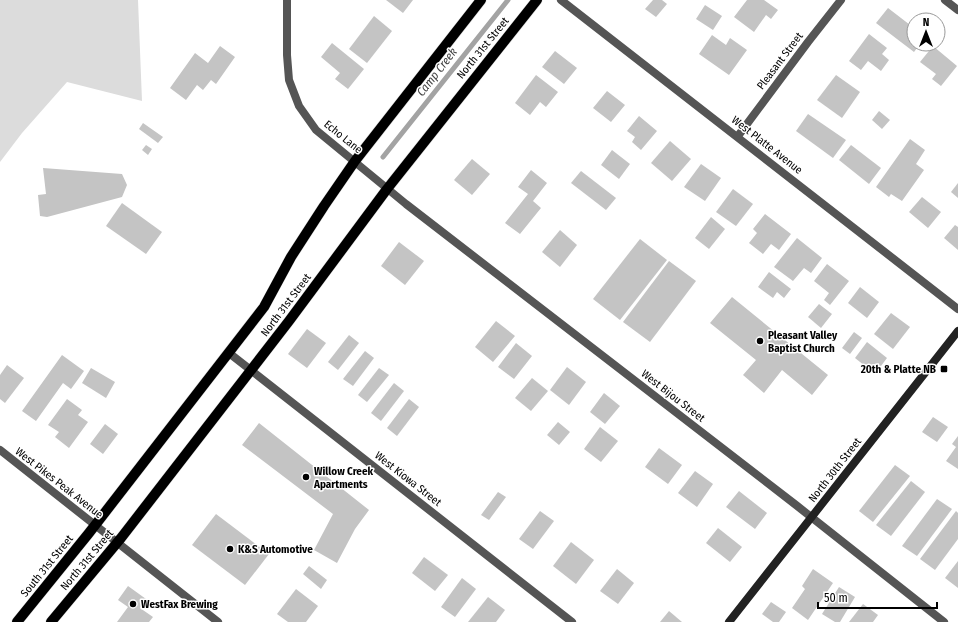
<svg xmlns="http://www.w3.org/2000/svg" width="958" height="622" font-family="'Fira Sans Condensed',sans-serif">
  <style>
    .green { fill: #dcdcdc }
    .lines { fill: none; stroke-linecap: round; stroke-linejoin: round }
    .stream { stroke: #a3a3a3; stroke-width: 5 }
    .building { fill: #c4c4c4 }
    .primary-casing { stroke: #dbdbdb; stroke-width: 11 }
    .street { stroke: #555; stroke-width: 8 }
    .secondary { stroke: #222; stroke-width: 8 }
    .primary { stroke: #000; stroke-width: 10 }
    .poi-dot { fill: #000; stroke: #fff; stroke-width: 1.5 }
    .labels { text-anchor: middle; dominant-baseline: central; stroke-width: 3; stroke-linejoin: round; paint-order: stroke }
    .street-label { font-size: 11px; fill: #000; stroke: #fff }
    .poi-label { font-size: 11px; font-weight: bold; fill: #000; stroke: #fff; text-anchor: start }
    .water-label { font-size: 12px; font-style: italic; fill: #444; stroke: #fff }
  </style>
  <rect width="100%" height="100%" fill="#fff"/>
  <polygon class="green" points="0,0 138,0 142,101 67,82 22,133 0,162"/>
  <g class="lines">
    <polyline class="stream" points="383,157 508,0"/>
  </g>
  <g class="building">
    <polygon points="386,0 413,0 403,13"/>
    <polygon points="653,0 662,0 667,4 656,17 645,9"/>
    <polygon points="747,0 764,0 778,10 771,19 766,15 754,32 734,17"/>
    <polygon points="705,5 722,16 713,30 696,19"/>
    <polygon points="888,8 914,28 914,44 920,44 914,52 876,23"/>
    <polygon points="374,16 392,31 367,63 349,49"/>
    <polygon points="869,34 887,48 882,54 889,60 881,71 868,61 861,70 849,61"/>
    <polygon points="712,35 726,45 730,38 747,50 729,75 699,54"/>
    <polygon points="332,43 364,69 348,89 335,79 340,73 321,57"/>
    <polygon points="220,46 235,57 216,84 211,80 203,90 197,85 186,100 170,88 195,53 208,63"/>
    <polygon points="933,46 957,66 941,86 932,79 936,74 920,62"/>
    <polygon points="555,51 577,68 564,84 542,67"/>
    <polygon points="536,75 558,92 546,107 540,102 530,115 515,103"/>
    <polygon points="836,75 860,92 842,118 817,100"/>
    <polygon points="607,91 625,105 611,122 593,108"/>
    <polygon points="879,111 890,120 882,129 872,120"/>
    <polygon points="808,114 846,140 833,158 796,131"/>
    <polygon points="639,116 657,131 641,150 632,142 635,137 627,131"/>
    <polygon points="143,123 163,137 158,143 139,129"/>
    <polygon points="910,139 925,150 916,164 924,170 902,201 891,194 889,197 876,187"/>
    <polygon points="670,141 691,159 672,181 651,163"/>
    <polygon points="146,145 152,149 148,155 142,150"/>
    <polygon points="851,145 881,168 869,184 839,160"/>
    <polygon points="612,150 630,164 619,179 601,165"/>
    <polygon points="472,159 490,174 472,195 454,180"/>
    <polygon points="701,164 721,178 705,201 684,187"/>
    <polygon points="43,168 122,174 127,185 122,197 47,217 40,216 38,195 46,194"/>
    <polygon points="531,170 547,183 533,201 541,208 520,234 505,223 528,194 518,187"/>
    <polygon points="581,171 616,198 606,210 571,183"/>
    <polygon points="958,183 958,198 951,192"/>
    <polygon points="733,189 753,204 736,226 716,212"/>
    <polygon points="922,197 941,212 928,228 909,212"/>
    <polygon points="122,203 162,232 146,254 106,226"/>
    <polygon points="765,214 791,234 779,250 771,244 763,254 749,243 757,233 753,229"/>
    <polygon points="711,217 725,229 709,249 695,238"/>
    <polygon points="955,225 958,227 958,250 944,238"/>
    <polygon points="560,230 577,245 560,267 542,252"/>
    <polygon points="797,238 822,258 811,273 804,268 793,281 774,267"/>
    <polygon points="640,239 667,260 620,320 593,299"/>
    <polygon points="399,242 424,261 405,285 381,266"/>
    <polygon points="669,261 696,281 650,342 623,322"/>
    <polygon points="827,264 849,281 830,305 824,300 829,293 814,281"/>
    <polygon points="769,272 791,289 784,298 777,292 773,298 758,287"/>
    <polygon points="860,287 879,302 867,318 848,303"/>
    <polygon points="732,297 828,375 812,395 782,370 764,393 743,375 756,360 710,323"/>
    <polygon points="819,304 832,314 821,328 808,317"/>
    <polygon points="891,313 910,327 893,349 874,334"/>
    <polygon points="496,321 515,336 493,362 475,347"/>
    <polygon points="307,329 326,343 307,368 288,354"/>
    <polygon points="854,332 862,338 850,354 842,348"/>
    <polygon points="349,335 359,343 338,370 328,362"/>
    <polygon points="867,342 887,358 875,374 855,358"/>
    <polygon points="516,343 532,356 514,379 498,367"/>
    <polygon points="365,351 374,358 353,386 343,379"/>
    <polygon points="62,355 84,371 71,389 63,383 36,421 22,411"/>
    <polygon points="7,365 24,378 5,403 0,399 0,375"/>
    <polygon points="567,367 586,382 569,405 550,390"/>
    <polygon points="91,368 115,382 106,398 82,383"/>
    <polygon points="379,368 389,375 367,402 358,395"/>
    <polygon points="532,378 548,391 531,411 515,398"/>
    <polygon points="394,383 404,391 381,421 371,413"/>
    <polygon points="604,393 620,406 605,424 590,412"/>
    <polygon points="67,399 82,410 78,415 88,422 69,448 55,437 59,432 48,425"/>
    <polygon points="409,399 419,407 397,436 387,428"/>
    <polygon points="933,417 948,427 937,442 922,432"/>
    <polygon points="558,422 570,432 559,445 547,435"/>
    <polygon points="259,423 369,510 355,529 337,563 314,550 333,514 242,445"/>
    <polygon points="105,424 118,434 103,454 90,444"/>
    <polygon points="600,427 618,441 601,462 584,449"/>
    <polygon points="958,436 958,469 946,461 956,447 952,444"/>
    <polygon points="659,448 682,465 668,484 645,467"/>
    <polygon points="895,465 910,476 873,522 859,511"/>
    <polygon points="695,471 713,484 697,507 678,493"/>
    <polygon points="911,481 925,492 891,536 876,525"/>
    <polygon points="739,491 767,513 755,529 726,507"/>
    <polygon points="498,492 506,497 489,520 481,515"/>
    <polygon points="937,499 952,509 917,556 902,546"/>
    <polygon points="540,511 554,521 533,549 519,539"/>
    <polygon points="956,511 958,513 958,539 935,570 920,559"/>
    <polygon points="216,514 269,554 245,585 192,545"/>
    <polygon points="718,528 742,547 730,562 706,543"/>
    <polygon points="571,542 594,560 576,584 553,566"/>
    <polygon points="424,557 448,575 435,591 412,573"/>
    <polygon points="958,561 958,588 945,578"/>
    <polygon points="309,566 327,580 321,589 303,574"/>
    <polygon points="617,569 634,583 618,604 600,591"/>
    <polygon points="813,569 833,583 808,620 792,608 805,589 802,586"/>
    <polygon points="462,578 476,589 455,617 441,607"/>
    <polygon points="128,586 146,599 140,608 153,617 149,622 117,622 128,607 118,600"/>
    <polygon points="839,587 855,597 840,622 835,622 822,614"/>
    <polygon points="296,589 318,606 306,622 288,622 277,614"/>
    <polygon points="488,597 505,610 496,622 468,622"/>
    <polygon points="771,602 786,612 779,622 773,622 762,614"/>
    <polygon points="863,604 878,615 873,622 849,622"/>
    <polygon points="669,611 682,622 660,622"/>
  </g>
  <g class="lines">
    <defs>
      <g id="primary">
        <polyline points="17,622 89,533 264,307 291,257 324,206 355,161 481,0"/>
        <polyline points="51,622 121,538 289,321 387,189 537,0"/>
      </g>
    </defs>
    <use href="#primary" class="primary-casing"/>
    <g class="street">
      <polyline points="287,0 287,55 289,80 299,106 316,130 406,204 796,505 944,622"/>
      <polyline points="561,0 958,309"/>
      <polyline points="945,0 958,10"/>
      <polyline points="738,136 808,42 841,0"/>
      <polyline points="229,353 572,622"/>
      <polyline points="0,450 218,622"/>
    </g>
    <polyline class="secondary" points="729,622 958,331"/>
    <use href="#primary" class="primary"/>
  </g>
  <g class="poi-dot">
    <circle cx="760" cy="341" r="4"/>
    <rect x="940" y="365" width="8" height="8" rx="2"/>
    <circle cx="306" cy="477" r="4"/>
    <circle cx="230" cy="549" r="4"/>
    <circle cx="133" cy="604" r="4"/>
  </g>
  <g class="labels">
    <g class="street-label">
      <text transform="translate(483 48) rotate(-51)">North 31st Street</text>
      <text transform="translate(780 61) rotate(-53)">Pleasant Street</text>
      <text transform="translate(343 137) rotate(39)">Echo Lane</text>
      <text transform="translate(767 145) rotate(38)">West Platte Avenue</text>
      <text transform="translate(286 305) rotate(-53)">North 31st Street</text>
      <text transform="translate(673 396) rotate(38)">West Bijou Street</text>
      <text transform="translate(835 470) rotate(-52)">North 30th Street</text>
      <text transform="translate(408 479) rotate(38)">West Kiowa Street</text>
      <text transform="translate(59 483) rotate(38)">West Pikes Peak Avenue</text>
      <text transform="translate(87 560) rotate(-50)">North 31st Street</text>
      <text transform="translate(47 566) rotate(-51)">South 31st Street</text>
    </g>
    <g class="poi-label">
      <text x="768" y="335">Pleasant Valley<tspan x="768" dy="13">Baptist Church</tspan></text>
      <text x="936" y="369" text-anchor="end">20th &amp; Platte NB</text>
      <text x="314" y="471">Willow Creek<tspan x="314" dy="13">Apartments</tspan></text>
      <text x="238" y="549">K&amp;S Automotive</text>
      <text x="141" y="604">WestFax Brewing</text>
    </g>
    <g class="water-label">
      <text transform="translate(437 72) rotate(-52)">Camp Creek</text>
    </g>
  </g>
  <g transform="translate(926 32)"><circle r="19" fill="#ffffff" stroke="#999999"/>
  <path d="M0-3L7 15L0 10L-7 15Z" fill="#000000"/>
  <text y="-6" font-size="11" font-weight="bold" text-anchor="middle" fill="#000000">N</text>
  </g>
  <path d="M818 602v6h119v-6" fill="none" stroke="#000000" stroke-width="2"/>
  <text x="824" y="602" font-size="12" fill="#000000" stroke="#ffffff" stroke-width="3" paint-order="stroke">50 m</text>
</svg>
